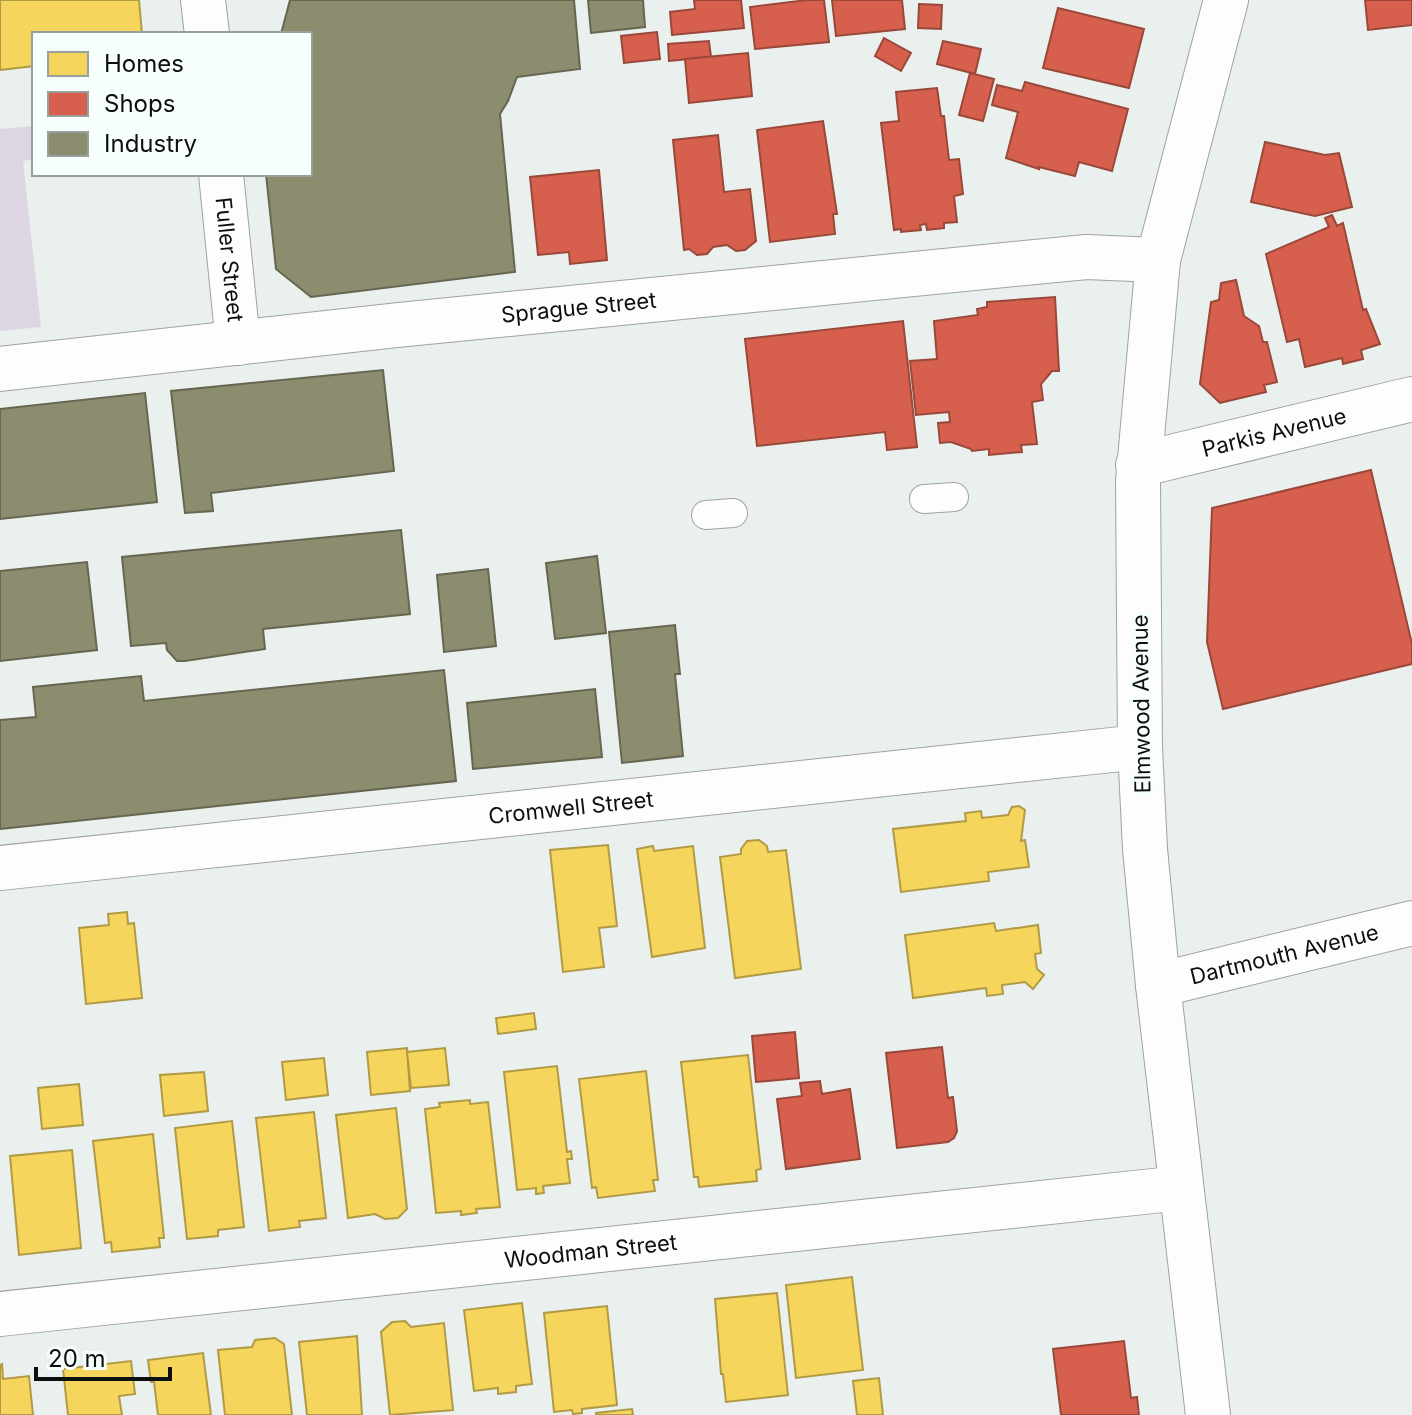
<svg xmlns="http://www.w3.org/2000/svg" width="1412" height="1415" font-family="Inter,sans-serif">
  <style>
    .green { fill: #ddd6e2 }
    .homes { fill: #f6d55c; stroke: #b09a45; stroke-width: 2 }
    .shops { fill: #d6604d; stroke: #99483a; stroke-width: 2 }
    .industry { fill: #8c8c6e; stroke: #666651; stroke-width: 2 }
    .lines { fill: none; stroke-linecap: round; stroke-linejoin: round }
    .service-casing { stroke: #9fa3a1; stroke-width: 30 }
    .minor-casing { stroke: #9fa3a1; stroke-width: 46 }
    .primary-casing { stroke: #9fa3a1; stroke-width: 46 }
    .service { stroke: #fcfdfc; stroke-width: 28 }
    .minor { stroke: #fcfdfc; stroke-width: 44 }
    .primary { stroke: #fcfdfc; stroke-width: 44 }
    .labels { text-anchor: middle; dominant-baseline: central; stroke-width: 8; stroke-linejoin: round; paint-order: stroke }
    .street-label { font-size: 22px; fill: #0c0f0e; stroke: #f6fffb }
  </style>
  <rect width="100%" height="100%" fill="#eaf0ed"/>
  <polygon class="green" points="34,126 34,159 23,161 41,327 0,331 0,129"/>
  <g class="homes">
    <polygon points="0,0 139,0 142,34 34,34 34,66 0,70"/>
    <polygon points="1019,806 1025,810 1021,841 1025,840 1029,867 988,872 989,881 901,892 893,829 966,821 965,813 981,811 982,818 1008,815 1012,807"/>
    <polygon points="759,840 767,846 768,852 786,850 801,969 735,978 720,857 741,854 741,849 747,841"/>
    <polygon points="608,845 617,926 599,928 604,967 563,972 550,850"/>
    <polygon points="653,846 654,851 693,846 705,948 652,957 637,849"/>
    <polygon points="127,912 128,924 134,923 142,998 86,1004 79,928 109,925 108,914"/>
    <polygon points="994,923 996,931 1038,925 1041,953 1035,954 1037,969 1044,975 1033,989 1025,982 1002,985 1003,994 987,996 986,988 913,998 905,935"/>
    <polygon points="534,1013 536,1029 498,1034 496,1018"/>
    <polygon points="407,1048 410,1091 371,1095 367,1052"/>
    <polygon points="445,1048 449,1085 411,1088 407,1052"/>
    <polygon points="748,1055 761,1169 756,1170 757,1181 699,1187 698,1177 694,1177 681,1062"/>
    <polygon points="324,1058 328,1095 286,1100 282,1062"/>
    <polygon points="557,1066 567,1152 571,1151 572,1159 567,1159 570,1183 543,1186 544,1193 536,1194 536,1188 517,1190 504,1072"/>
    <polygon points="646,1071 658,1180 653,1180 655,1191 598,1198 596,1187 592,1188 579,1079"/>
    <polygon points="204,1072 208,1111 164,1116 160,1075"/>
    <polygon points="79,1084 83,1125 42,1129 38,1088"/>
    <polygon points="470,1100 470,1104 488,1102 500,1207 476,1209 477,1213 461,1215 461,1211 436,1213 425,1109 440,1107 439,1103"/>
    <polygon points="396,1108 407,1209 398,1218 385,1219 375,1214 348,1218 336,1115"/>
    <polygon points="314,1112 326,1218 299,1221 300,1227 269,1231 256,1118"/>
    <polygon points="232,1121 244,1227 218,1230 218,1236 187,1239 175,1128"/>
    <polygon points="153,1134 164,1238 159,1238 160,1247 112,1252 111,1242 105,1243 93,1141"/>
    <polygon points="72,1150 81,1248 19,1255 10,1156"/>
    <polygon points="852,1277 863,1370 796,1378 786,1285"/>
    <polygon points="777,1293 788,1395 726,1402 723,1374 721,1374 715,1299"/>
    <polygon points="522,1303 532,1384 516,1386 516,1392 498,1394 498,1388 474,1391 464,1310"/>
    <polygon points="607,1306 617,1405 582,1409 582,1413 573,1414 572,1410 554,1412 544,1313"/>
    <polygon points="405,1321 411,1327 444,1323 453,1410 390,1415 381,1332 392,1322"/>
    <polygon points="357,1336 362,1415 307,1415 299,1342"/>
    <polygon points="275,1338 284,1344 292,1415 225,1415 218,1350 252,1347 255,1340"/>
    <polygon points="203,1353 211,1415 158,1415 154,1382 151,1382 148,1360"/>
    <polygon points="131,1361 135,1394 119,1396 122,1415 68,1415 63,1369"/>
    <polygon points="2,1364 3,1379 29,1376 33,1415 0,1415 0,1365"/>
    <polygon points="879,1378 883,1415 857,1415 853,1381"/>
    <polygon points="632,1409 633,1415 596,1415 596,1413"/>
  </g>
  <g class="shops">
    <polygon points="694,0 741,0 744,28 672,35 670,12 695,9"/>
    <polygon points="807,0 824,0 829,42 755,49 750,7"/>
    <polygon points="832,0 902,0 905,29 836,36"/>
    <polygon points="1365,0 1412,0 1412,25 1368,30"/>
    <polygon points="919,4 942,5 941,29 918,28"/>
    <polygon points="1058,8 1144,29 1129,88 1043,68"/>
    <polygon points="657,32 660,59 624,63 621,36"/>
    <polygon points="884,38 911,53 901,71 875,56"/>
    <polygon points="709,41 711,57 669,61 668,44"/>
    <polygon points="943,41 981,49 975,74 937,64"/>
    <polygon points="748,53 752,96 689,103 685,59"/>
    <polygon points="970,73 994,79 983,121 959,115"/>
    <polygon points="1025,82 1128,109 1112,171 1079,162 1075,176 1039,167 1039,169 1006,158 1018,112 992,105 997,85 1022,91"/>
    <polygon points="937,88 941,116 944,116 949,160 959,159 963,194 954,196 957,222 944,223 944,228 927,230 926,224 920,225 921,230 901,232 901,229 894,230 881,123 899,121 896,92"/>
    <polygon points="823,121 837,214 833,214 835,234 770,242 757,130"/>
    <polygon points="718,135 724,192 750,189 756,241 745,250 736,251 727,245 713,247 707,254 697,255 689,249 684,250 673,140"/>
    <polygon points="1265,142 1325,155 1339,153 1352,207 1315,216 1251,202"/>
    <polygon points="599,170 607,260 570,264 569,252 538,255 530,177"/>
    <polygon points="1332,215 1337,226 1343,223 1363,310 1366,309 1380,344 1361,350 1363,359 1343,364 1342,358 1305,367 1299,339 1287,342 1266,254 1329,227 1325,218"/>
    <polygon points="1236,280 1244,316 1259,326 1263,342 1267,342 1277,382 1264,385 1266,392 1220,403 1200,384 1211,302 1219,300 1221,283"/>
    <polygon points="1055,297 1059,371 1052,371 1041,384 1043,400 1032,402 1037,444 1021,445 1022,452 989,455 989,449 972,451 971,449 951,442 940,443 938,423 950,422 949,412 916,415 910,361 937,359 934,321 978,315 977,309 987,307 987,302"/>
    <polygon points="903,321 917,447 887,450 885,432 757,446 745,339"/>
    <polygon points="1371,470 1412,644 1412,664 1223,709 1207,642 1212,508"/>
    <polygon points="795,1032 799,1078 756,1082 752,1036"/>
    <polygon points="942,1047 948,1098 953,1097 957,1131 954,1138 948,1142 897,1148 886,1053"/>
    <polygon points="820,1081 822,1094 850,1089 860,1159 786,1169 777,1099 802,1096 800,1083"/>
    <polygon points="1124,1341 1131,1398 1137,1397 1139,1415 1061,1415 1053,1349"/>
  </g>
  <g class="industry">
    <polygon points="290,0 574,0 580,69 517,77 508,101 500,114 515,272 311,297 276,269 266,174 310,174 310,34 281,34"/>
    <polygon points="588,0 643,0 645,27 591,33"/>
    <polygon points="383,370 394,471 211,493 213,511 185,513 171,391"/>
    <polygon points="145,393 157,502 0,519 0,409"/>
    <polygon points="401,530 410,614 263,629 265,649 185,661 177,661 167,650 166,643 131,646 122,557"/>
    <polygon points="597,556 606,633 555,639 546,563"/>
    <polygon points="87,562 97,650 0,661 0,571"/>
    <polygon points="488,569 496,646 444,652 437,575"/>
    <polygon points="675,625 680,674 675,674 683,756 622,763 609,632"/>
    <polygon points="444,670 456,781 0,829 0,720 36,717 33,687 141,676 144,701"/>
    <polygon points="595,689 602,757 473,769 467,703"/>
  </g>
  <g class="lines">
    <defs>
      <g id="service">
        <polyline points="924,499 954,497"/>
        <polyline points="706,515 733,513"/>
      </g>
      <g id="minor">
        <polyline points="203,0 207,34"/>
        <path id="s1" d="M221,174L238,343"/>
        <path id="s2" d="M0,369L398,325L1086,257L1158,260"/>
        <path id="s3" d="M1138,465L1412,399"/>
        <path id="s4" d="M0,868L1140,747"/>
        <path id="s5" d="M1158,985L1412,923"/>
        <path id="s6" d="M0,1314L1181,1188"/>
      </g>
      <polyline id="primary" points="1208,1415 1158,985 1145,849 1140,747 1138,481 1158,260 1226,0"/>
    </defs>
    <use href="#service" class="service-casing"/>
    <use href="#minor" class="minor-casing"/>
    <use href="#primary" class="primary-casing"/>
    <use href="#service" class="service"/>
    <use href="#minor" class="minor"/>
    <use href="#primary" class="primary"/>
  </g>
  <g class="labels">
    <g class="street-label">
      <text stroke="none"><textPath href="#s1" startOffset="86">Fuller Street</textPath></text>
      <text stroke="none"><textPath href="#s2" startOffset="582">Sprague Street</textPath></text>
      <text stroke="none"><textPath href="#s3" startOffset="140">Parkis Avenue</textPath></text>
      <text transform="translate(1141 704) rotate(-91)">Elmwood Avenue</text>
      <text stroke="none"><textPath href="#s4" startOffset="574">Cromwell Street</textPath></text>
      <text stroke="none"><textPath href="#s5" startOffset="130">Dartmouth Avenue</textPath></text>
      <text stroke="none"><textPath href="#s6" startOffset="594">Woodman Street</textPath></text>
    </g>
  </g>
  <rect x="32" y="32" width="280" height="144" fill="#f6fffb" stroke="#989f9c" stroke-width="2"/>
  <rect x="48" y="52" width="40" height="24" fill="#f6d55c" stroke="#989f9c" stroke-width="2"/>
  <text x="104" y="72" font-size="24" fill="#0c0f0e">Homes</text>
  <rect x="48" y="92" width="40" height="24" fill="#d6604d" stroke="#989f9c" stroke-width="2"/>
  <text x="104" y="112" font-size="24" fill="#0c0f0e">Shops</text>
  <rect x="48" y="132" width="40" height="24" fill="#8c8c6e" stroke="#989f9c" stroke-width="2"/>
  <text x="104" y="152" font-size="24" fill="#0c0f0e">Industry</text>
  <path d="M36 1367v12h134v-12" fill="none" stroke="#0c0f0e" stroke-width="4"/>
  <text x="48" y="1367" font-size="24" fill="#0c0f0e" stroke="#f6fffb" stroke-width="6" paint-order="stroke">20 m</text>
</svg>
